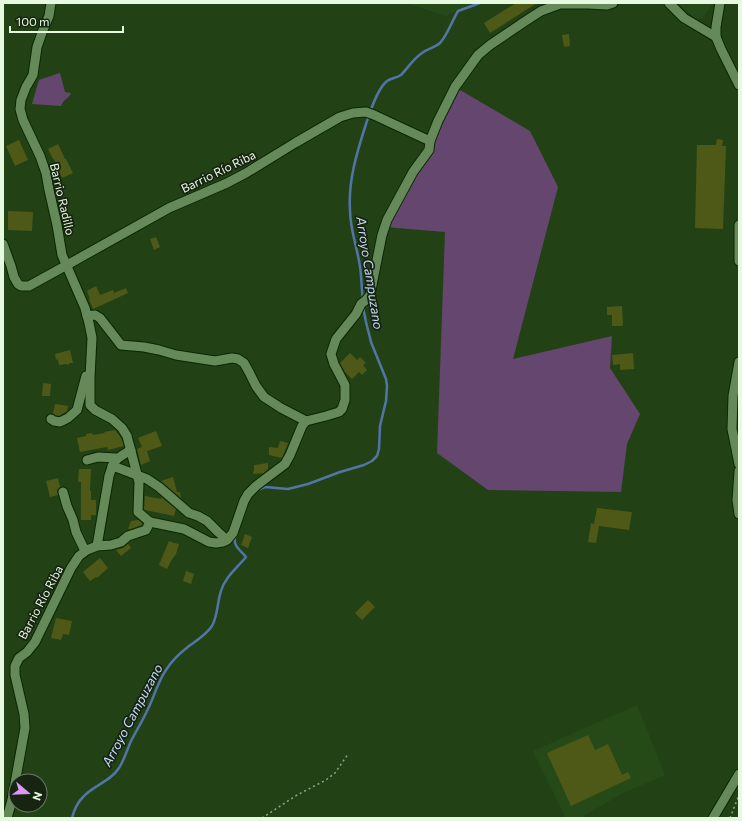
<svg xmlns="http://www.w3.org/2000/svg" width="742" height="821" font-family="Commissioner,sans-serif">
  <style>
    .built { fill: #254a17 }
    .green { fill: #65466e }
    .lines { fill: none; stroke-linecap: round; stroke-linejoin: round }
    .stream { stroke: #5274a7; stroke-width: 2.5 }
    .building { fill: #4e5917 }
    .minor-casing { stroke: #082800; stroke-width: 11 }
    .path { stroke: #8ea785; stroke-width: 1.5; stroke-dasharray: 2 3; stroke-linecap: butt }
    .minor { stroke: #66895a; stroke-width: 9 }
    .labels { text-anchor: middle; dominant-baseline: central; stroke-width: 3.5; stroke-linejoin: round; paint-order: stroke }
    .street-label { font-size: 12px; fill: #e6fae0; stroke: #162411 }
    .water-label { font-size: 13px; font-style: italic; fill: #c7dcfa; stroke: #162411 }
  </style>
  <rect width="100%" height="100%" fill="#224216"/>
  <g class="built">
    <polygon points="406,3 471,3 446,16"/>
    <polygon points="678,3 713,3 703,18 696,19"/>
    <polygon points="637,705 665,775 621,794 580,818 566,818 533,751"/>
  </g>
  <g class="green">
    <path d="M60,73L65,92L71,93C68,100 64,98 61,106L32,104L39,80Z"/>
    <polygon points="455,87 530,131 558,187 513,359 612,336 610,368 640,414 627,444 621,492 488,490 437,453 445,232 385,227 429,150"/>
  </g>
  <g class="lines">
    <g class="stream">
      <path d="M363,300C361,287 362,274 359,261C356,244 350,228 350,210C348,181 357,152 366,124C370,112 377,89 387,81C391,78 397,78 401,75C408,68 413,59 422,53C427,49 434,48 440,43C448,34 452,21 458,11L480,3"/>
      <polyline points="260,489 265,487 288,489 308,484 340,472 364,465 372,461 377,456 379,449 380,426 386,401 387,386 386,379 371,342 366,322 363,307"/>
      <polyline points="242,519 248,501"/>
      <path d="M72,818C74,810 77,803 83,797C94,785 110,782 119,768C124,760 127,750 131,741C136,731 142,722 147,711C154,698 157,683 166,670C172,660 180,653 189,646C197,640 206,635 212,626C218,615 217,603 221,591C225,577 237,568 246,557C240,550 233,546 235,537"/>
    </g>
  </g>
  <g class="building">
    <polygon points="516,3 537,3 490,33 484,23"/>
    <polygon points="569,34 570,46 564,47 562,35"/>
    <polygon points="717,139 723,140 722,146 726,146 723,229 695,228 697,145 716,145"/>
    <polygon points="19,140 28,160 15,166 6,146"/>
    <polygon points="58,144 65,159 66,159 73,173 62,178 54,159 53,159 48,149"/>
    <polygon points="8,211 33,212 32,231 8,230"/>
    <polygon points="156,237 160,247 154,250 150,239"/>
    <polygon points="96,286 100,295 113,290 114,293 126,288 128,293 93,309 89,299 90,299 87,291"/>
    <polygon points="622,306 623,326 612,326 612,315 607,315 607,307"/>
    <polygon points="70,350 73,363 70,363 68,365 67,364 59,365 58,359 56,360 55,354"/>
    <polygon points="350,353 357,360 360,357 366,363 363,365 367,370 362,375 359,372 352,379 345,372 340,363"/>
    <polygon points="633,353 634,369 620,370 620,364 613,365 612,355"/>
    <polygon points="43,383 51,384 50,396 42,396"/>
    <polygon points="55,404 68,406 67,411 59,416 53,414"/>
    <polygon points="115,430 121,438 124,446 108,450 107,447 80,452 77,438 86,436 86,434 92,433 93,435 105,433 104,432"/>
    <polygon points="156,431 162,446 147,451 150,461 141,465 137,449 142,447 138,438"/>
    <polygon points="280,441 288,443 282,458 269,455 269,447 278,448"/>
    <polygon points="268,463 268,469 264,473 253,474 254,469 254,465"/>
    <polygon points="79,469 91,469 90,491 91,491 91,500 96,500 96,515 91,515 91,520 81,520 81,482 78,482"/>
    <polygon points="173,477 177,492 180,492 181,498 161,481"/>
    <polygon points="58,478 60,487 57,490 58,495 50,497 46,481"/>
    <polygon points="145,496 161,499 161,497 176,509 174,516 145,510 144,509"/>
    <polygon points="597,508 632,512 629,530 599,526 596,543 588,542 591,523 594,524"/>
    <polygon points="138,520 143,524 142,525 131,529 128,529 131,521"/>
    <polygon points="245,534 252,537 248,548 241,545"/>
    <polygon points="169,541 174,543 179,544 176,554 171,561 167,569 159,565"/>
    <polygon points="128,544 131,548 121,556 116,550 123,548"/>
    <polygon points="100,558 108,568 97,578 96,577 90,581 83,572"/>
    <polygon points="186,571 194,574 191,584 183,581"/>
    <polygon points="368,600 375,607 362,620 355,613"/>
    <polygon points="56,618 72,621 69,635 63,634 61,640 51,638"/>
    <polygon points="588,735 595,750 608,744 622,775 628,772 631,778 571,806 547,753"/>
  </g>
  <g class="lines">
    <defs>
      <g id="minor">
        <polyline points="51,3 49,16 43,30 37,47 33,75 26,87 21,100 20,109 23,120 40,156 46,173 49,190 57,225 62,255 85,308 89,323 92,338 90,377 90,405 95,410 112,419 122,428 127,436 139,482 138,512 150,522 184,529 209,542 216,543 223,542 227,540 233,533 244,501 248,494 256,486 285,464 290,455 302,426 306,421 326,416 339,412 342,409 345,400 345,385 334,364 331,354 336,339 356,314 361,304 366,300 370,295 382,235 387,220 413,172 429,150 430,141 438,121 455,87 478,55 490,45 524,22 541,11 560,4 588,4 607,5 613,3"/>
        <polyline points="669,3 684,18 716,37"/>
        <polyline points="720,3 716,27 716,37 721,49 739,85"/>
        <polyline points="739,225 739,261"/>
        <polyline points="3,244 11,266 14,277 18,284 21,286 29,286 67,265 169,208 227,183 246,173 295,143 340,117 353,113 366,112 374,115 430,141"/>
        <polyline points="87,316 95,315 100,318 121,345 144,347 159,350 176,355 215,361 232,358 238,359 244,363 249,372 256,386 264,397 281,408 306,421"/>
        <polyline points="739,362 733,396 732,429 739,464"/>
        <polyline points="51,419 54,421 60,422 68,418 77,410 86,376"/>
        <polyline points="87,460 98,457 116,458"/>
        <polyline points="112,466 121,469 147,479 159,487 189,513 198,516 207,521 218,532 227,540"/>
        <polyline points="739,471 737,500 739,514"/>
        <polyline points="63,492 67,506 73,520 76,532 85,551"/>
        <path d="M97,546L109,476C114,459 116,459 131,450"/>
        <polyline points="7,818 12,800 25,728 24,714 15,675 15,666 19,658 27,652 35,642 71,568 79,556 87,550 97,546 111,545 121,542 128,536 146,530 150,522"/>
        <polyline points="713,818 739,774"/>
      </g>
    </defs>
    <use href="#minor" class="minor-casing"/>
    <g class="path">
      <polyline points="262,818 297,795 326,780 335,773 348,754"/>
      <polyline points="730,818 739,795"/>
    </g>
    <use href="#minor" class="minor"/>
  </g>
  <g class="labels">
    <g class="street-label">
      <text transform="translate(218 171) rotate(-26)">Barrio Río Riba</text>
      <text transform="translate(63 199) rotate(77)">Barrio Radillo</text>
      <text transform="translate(40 602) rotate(-62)">Barrio Río Riba</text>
    </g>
    <g class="water-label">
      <text transform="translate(370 273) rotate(81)">Arroyo Campuzano</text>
      <text transform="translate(132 715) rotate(-62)">Arroyo Campuzano</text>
    </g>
  </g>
  <rect width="742" height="821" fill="none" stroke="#e6fae0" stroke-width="8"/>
  <g transform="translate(28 793) rotate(109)"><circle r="19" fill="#162411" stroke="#697a64"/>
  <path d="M0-3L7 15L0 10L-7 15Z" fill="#de98f2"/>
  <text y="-6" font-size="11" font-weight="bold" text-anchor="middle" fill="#e6fae0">N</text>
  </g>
  <path d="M10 26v6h113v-6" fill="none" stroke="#e6fae0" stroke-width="2"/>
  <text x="16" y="26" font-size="12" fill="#e6fae0" stroke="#162411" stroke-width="3" paint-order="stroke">100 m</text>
</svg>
